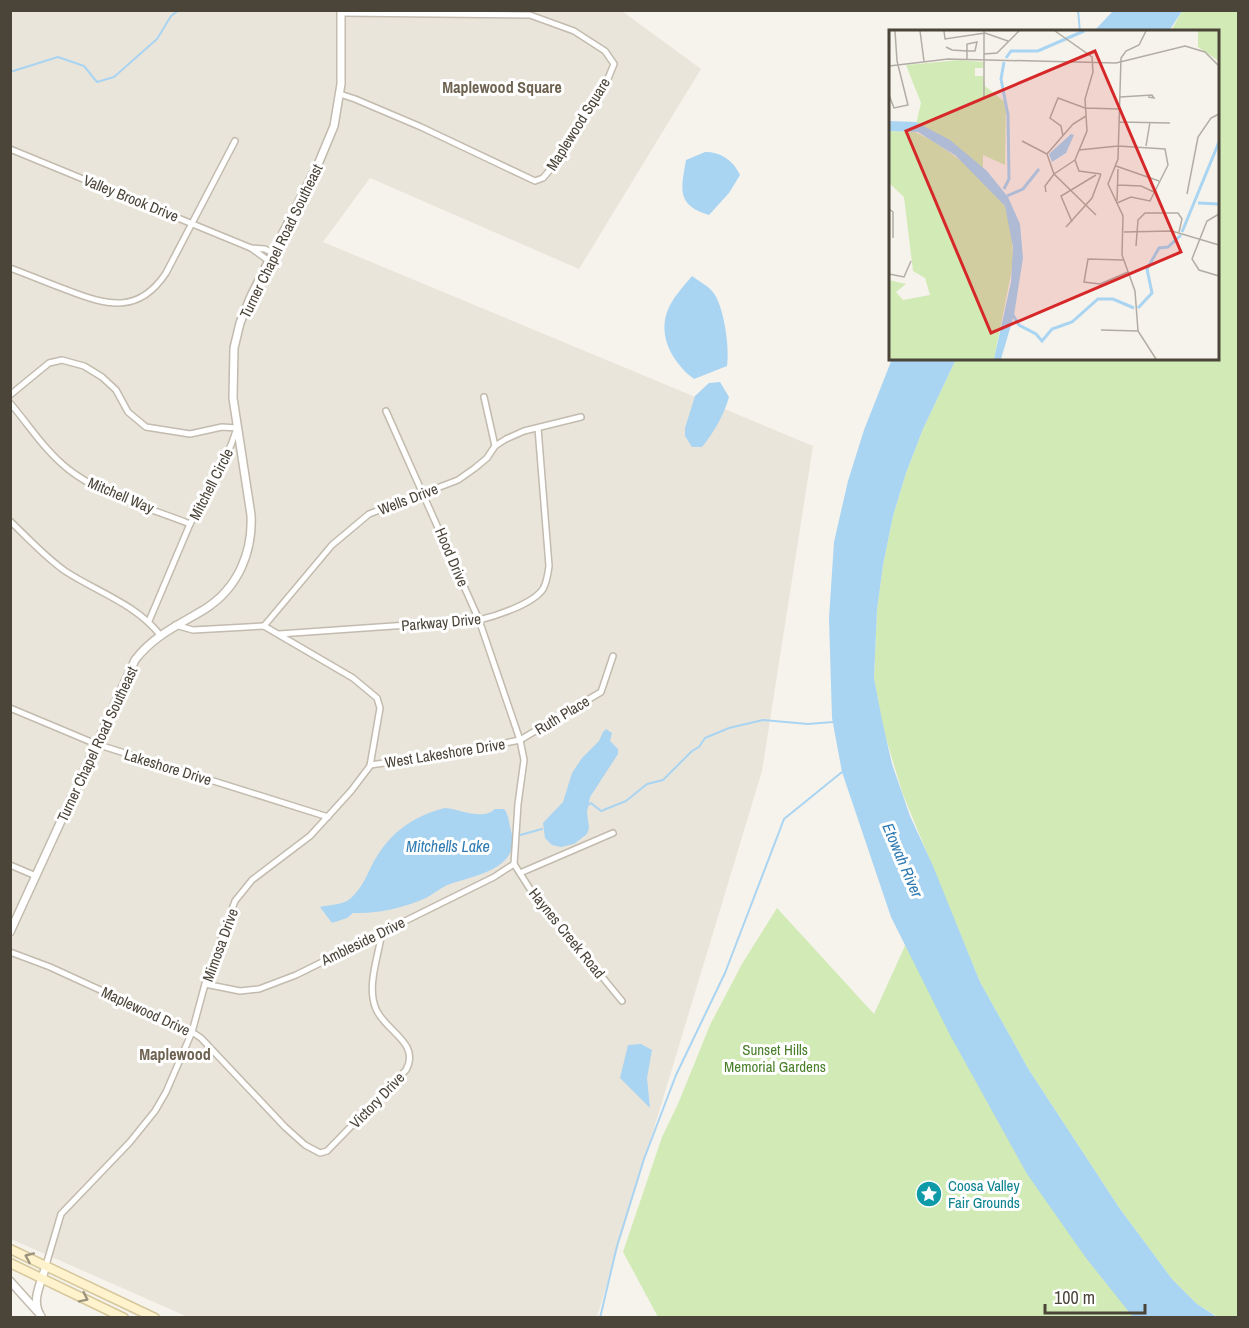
<svg xmlns="http://www.w3.org/2000/svg" width="1249" height="1328" font-family="'Archivo Narrow',sans-serif">
  <style>
    .residential { fill: #eae5da }
    .green { fill: #d2eab5 }
    .water { fill: #a9d4f2 }
    .lines { fill: none; stroke-linecap: round; stroke-linejoin: round }
    .stream { stroke: #a9d4f2; stroke-width: 2 }
    .minor-casing { stroke: #c2bbae; stroke-width: 8 }
    .tertiary-casing { stroke: #c2bbae; stroke-width: 10 }
    .secondary-casing { stroke: #d6c79b; stroke-width: 11 }
    .minor { stroke: #fff; stroke-width: 5 }
    .tertiary { stroke: #fff; stroke-width: 7 }
    .secondary { stroke: #fff3cd; stroke-width: 8 }
    .oneway { stroke: #9c937c }
    .labels { text-anchor: middle; dominant-baseline: central; stroke-width: 6; stroke-linejoin: round; paint-order: stroke }
    .street-label { font-size: 15px; fill: #4b4439; stroke: #fff }
    .park-label { font-size: 15px; fill: #4a7f2a; stroke: #fff }
    .culture-label { font-size: 15px; fill: #0d838f; stroke: #fff; text-anchor: start }
    .neighbourhood-label { font-size: 16px; font-weight: bold; fill: #6e6250; stroke: #fff }
    .water-label { font-size: 16px; font-style: italic; fill: #2e7ab2; stroke: #fff }
    .inset-river { fill: none; stroke: #a9d4f2; stroke-width: 3 }
    .inset-road { fill: none; stroke: #b2ada4; stroke-width: 1.5 }
    .view { fill: #d62828; fill-opacity: 0.15; stroke: #d62828; stroke-width: 3 }
    .inset-edge { fill: none; stroke: #4b4439; stroke-width: 3 }
  </style>
  <rect width="100%" height="100%" fill="#f6f3ec"/>
  <polygon class="residential" points="11,11 622,11 701,69 579,269 370,178 323,242 813,446 762,771 597,1317 188,1317 11,1239"/>
  <g class="green">
    <polygon points="1182,11 1238,11 1238,1317 1218,1317 1197,1304 1172,1279 1120,1209 1029,1070 980,982 902,792 883,728 874,678 877,610 883,565 893,516 906,473 923,429 956,359 1218,358 1218,32 1171,31"/>
    <polygon points="777,908 874,1014 914,926 1153,1317 658,1317 623,1252 662,1137 678,1104 710,1025 742,964"/>
  </g>
  <g class="water">
    <polygon points="1113,11 1113,10 1182,11 1169,31 1094,31"/>
    <path d="M705,152C721,152 733,160 740,175L729,193L709,215C676,205 681,189 686,160Z"/>
    <path d="M692,276C698,281 707,285 712,291C724,304 730,349 727,366L694,379C674,364 658,338 667,312C672,298 683,287 692,276Z"/>
    <polygon points="892,359 956,359 923,429 906,473 893,516 883,565 877,610 874,678 882,720 892,764 910,816 933,866 980,982 1029,1070 1120,1209 1172,1279 1197,1304 1217,1317 1133,1317 1086,1258 1027,1174 950,1035 891,917 842,772 832,718 829,618 834,542 848,481 864,430"/>
    <path d="M720,382L729,397C724,415 714,432 702,447H692L685,436V428L695,396L709,383Z"/>
    <polygon points="606,729 612,733 610,741 618,749 618,754 590,797 587,812 589,828 587,834 574,844 561,847 552,845 545,838 543,823 563,802 572,773 582,758 599,741 603,732"/>
    <path d="M445,808C460,809 482,821 495,809H504C509,815 509,823 511,831C522,868 476,875 450,884C441,887 434,894 426,898C403,908 378,914 353,913L347,918L332,923L320,907C328,905 339,905 347,901C358,894 366,878 371,867C387,835 410,817 445,808Z"/>
    <polygon points="641,1044 652,1050 647,1078 650,1108 620,1078 628,1045"/>
  </g>
  <g class="lines">
    <g class="stream">
      <polyline points="1078,10 1080,32"/>
      <polyline points="10,72 58,57 84,66 97,82 114,77 157,39 171,16 179,10"/>
      <polyline points="588,805 591,803 601,811 626,801 647,784 663,780 692,751 699,747 705,738 729,728 763,720 808,724 833,722"/>
      <polyline points="513,837 542,829"/>
      <polyline points="600,1318 617,1246 644,1159 676,1075 725,973 784,819 842,772"/>
    </g>
    <defs>
      <g id="minor">
        <polyline points="340,94 355,99 421,127 535,181 543,178 549,171 607,81 614,64 605,51 574,31 530,15 341,13"/>
        <polyline points="10,149 251,248 265,249 273,253"/>
        <polyline points="251,248 269,261"/>
        <path d="M10,268C29,275 48,283 67,290C108,306 139,314 166,273L235,141"/>
        <polyline points="10,395 49,363 62,360 84,366 102,377 116,390 128,412 146,427 190,434 222,427 237,428 231,445 190,524 149,621"/>
        <polyline points="484,397 495,446"/>
        <path d="M10,403C29,425 45,451 68,469C102,496 150,508 190,524"/>
        <polyline points="386,411 479,620 520,740 524,760 518,804 514,864"/>
        <path d="M10,521C28,538 45,557 65,571C97,592 136,604 160,635"/>
        <polyline points="175,625 193,630 264,626"/>
        <polyline points="264,626 332,545 369,514 458,480 475,468 487,458 495,446 506,439 524,431 581,417"/>
        <path d="M279,634L479,620C496,616 533,604 543,589C547,582 548,574 549,566L538,428"/>
        <polyline points="10,708 96,744 328,817"/>
        <polyline points="370,765 449,754 520,740 601,692 613,656"/>
        <polyline points="514,864 530,889 622,1001"/>
        <polyline points="10,865 36,876"/>
        <polyline points="520,873 613,833"/>
        <path d="M10,952L50,967L192,1032L201,1038L285,1127L305,1145L320,1153L327,1151L406,1070C421,1043 385,1031 376,1009C366,986 379,955 382,931"/>
        <polyline points="205,984 240,991 259,989 296,975 494,877 514,864"/>
        <polyline points="46,1265 61,1214 130,1142 155,1111 166,1092 192,1032 205,984 235,901 252,880 310,836 351,791 370,766 380,708 377,698 353,678 264,626"/>
      </g>
      <g id="tertiary">
        <path d="M10,932L135,660C154,635 179,625 205,609C238,588 253,552 251,515L233,398L234,348L240,323L251,296L319,162L334,126L341,84V10"/>
        <polyline points="10,1281 37,1311"/>
        <path d="M42,1318C29,1301 42,1283 46,1265"/>
      </g>
      <g id="secondary">
        <polyline points="10,1249 155,1318"/>
        <polyline points="10,1263 124,1318"/>
      </g>
    </defs>
    <use href="#minor" class="minor-casing"/>
    <use href="#tertiary" class="tertiary-casing"/>
    <use href="#secondary" class="secondary-casing"/>
    <use href="#minor" class="minor"/>
    <use href="#tertiary" class="tertiary"/>
    <use href="#secondary" class="secondary"/>
  </g>
  <defs><path id="oneway-chevron" d="M-2-3.5L2.5 0L-2 3.5" fill="none" stroke-width="1.6" stroke-linecap="round" stroke-linejoin="round" transform="scale(1.5)"/></defs>
  <g class="oneway">
    <use href="#oneway-chevron" transform="translate(29 1257) rotate(-156)"/>
    <use href="#oneway-chevron" transform="translate(84 1298) rotate(26)"/>
  </g>
  <defs>
    <symbol id="sight-disc" viewBox="-11 -11 22 22"><circle r="9.5" fill="#0f9aa8" stroke="#fff"/><path d="M0-6L1.8-2.2L6-1.7L2.9 1.2L3.7 5.4L0 3.3L-3.7 5.4L-2.9 1.2L-6-1.7L-1.8-2.2Z" fill="#fff"/></symbol>
  </defs>
  <g fill-rule="evenodd">
    <use href="#sight-disc" x="914" y="1179" width="30" height="30"/>
  </g>
  <g class="labels">
    <g class="street-label">
      <text transform="translate(578 124) rotate(-58)">Maplewood Square</text>
      <text transform="translate(131 198) rotate(22)">Valley Brook Drive</text>
      <text transform="translate(281 241) rotate(-64)">Turner Chapel Road Southeast</text>
      <text transform="translate(211 484) rotate(-63)">Mitchell Circle</text>
      <text transform="translate(121 495) rotate(23)">Mitchell Way</text>
      <text transform="translate(408 499) rotate(-21)">Wells Drive</text>
      <text transform="translate(452 557) rotate(67)">Hood Drive</text>
      <text transform="translate(441 622) rotate(-5)">Parkway Drive</text>
      <text transform="translate(562 715) rotate(-31)">Ruth Place</text>
      <text transform="translate(97 744) rotate(-65)">Turner Chapel Road Southeast</text>
      <text transform="translate(445 753) rotate(-9)">West Lakeshore Drive</text>
      <text transform="translate(168 767) rotate(17)">Lakeshore Drive</text>
      <text transform="translate(567 933) rotate(51)">Haynes Creek Road</text>
      <text transform="translate(363 941) rotate(-26)">Ambleside Drive</text>
      <text transform="translate(220 945) rotate(-70)">Mimosa Drive</text>
      <text transform="translate(146 1011) rotate(25)">Maplewood Drive</text>
      <text transform="translate(377 1100) rotate(-46)">Victory Drive</text>
    </g>
    <g class="park-label">
      <text x="775" y="1049">Sunset Hills<tspan x="775" dy="17">Memorial Gardens</tspan></text>
    </g>
    <g class="culture-label">
      <text x="948" y="1185">Coosa Valley<tspan x="948" dy="17">Fair Grounds</tspan></text>
    </g>
    <g class="neighbourhood-label">
      <text x="502" y="87">Maplewood Square</text>
      <text x="175" y="1054">Maplewood</text>
    </g>
    <g class="water-label">
      <text x="448" y="846">Mitchells Lake</text>
      <text transform="translate(903 860) rotate(67)">Etowah River</text>
    </g>
  </g>
  <g transform="translate(889 30)">
    <rect width="330" height="330" fill="#f6f3ec"/>
    <path d="M309,1H330V31L309,17ZM71,30L94,32V38H86V46H94L96,56L117,73L116,135L94,125V141L27,94L32,73L17,35ZM0,101L26,102L44,111L80,136L116,176L123,202L124,234L105,329H0V250L17,254L7,262L14,270L41,265L36,248L24,241L15,167L0,153Z" fill="#d2eab5"/>
    <path d="M0,91L27,92L61,110L98,141L119,167L131,194L134,228L125,285L112,329H105L122,252L124,217L116,176L67,126L29,102L0,101ZM182,104L185,105L177,123L163,132L160,124Z" fill="#a9d4f2"/>
    <path class="inset-river" d="M117,28L122,21H149L195,1M115,159L120,149L119,85L112,49L115,32M118,166L134,159L150,139M309,173L330,174M293,202L330,112M249,278L263,263L258,239L270,218L279,217L292,205M124,285L130,295L147,304L153,311L163,299L183,292L209,269H224L245,278"/>
    <path class="inset-road" d="M31,1L35,31M55,1L56,9L96,3L119,11M166,1L203,27L204,42L196,69L198,101L186,130L190,141L212,144M257,1L250,15L237,21L232,28L229,129L219,154L234,186L233,225L246,261L249,301L267,329M57,17L63,20L78,21H86L88,12L78,14V30M95,24L108,23L130,1M0,36L59,29L227,33L296,16L316,22L330,36M0,65L5,78L19,75L8,31L6,1M231,67L263,65L265,68L259,67M95,68V1M230,92L281,93M174,106L172,96L161,88L169,68L196,78L230,79M133,111L158,124M257,116L261,92M190,120L229,116L276,119L279,135L261,171L242,167L228,173M158,124L165,144L207,185M158,124L184,94L197,86M227,136L270,151M229,155L252,156L265,162M157,162L156,156L165,144L186,130M298,164L309,107L322,88L330,84M228,171L229,139M0,179L4,182V208M330,184L318,191L303,229L310,240L330,246M183,192L172,166L207,145M177,197L203,168L212,144M235,202L283,201L330,215M247,216L249,190L256,183H289L293,189L290,202M234,230L199,229L195,252L211,254L239,242M0,244L15,247L22,231M212,300L249,301"/>
    <path class="view" d="M206,21L292,222L102,303L17,101Z"/>
    <rect width="330" height="330" class="inset-edge"/>
  </g>
  <rect width="1249" height="1328" fill="none" stroke="#4b4439" stroke-width="24"/>
  <path d="M1045 1304v9h100v-9" fill="none" stroke="#4b4439" stroke-width="3"/>
  <text x="1054" y="1304" font-size="18" fill="#4b4439" stroke="#ffffff" stroke-width="4.5" paint-order="stroke">100 m</text>
</svg>
